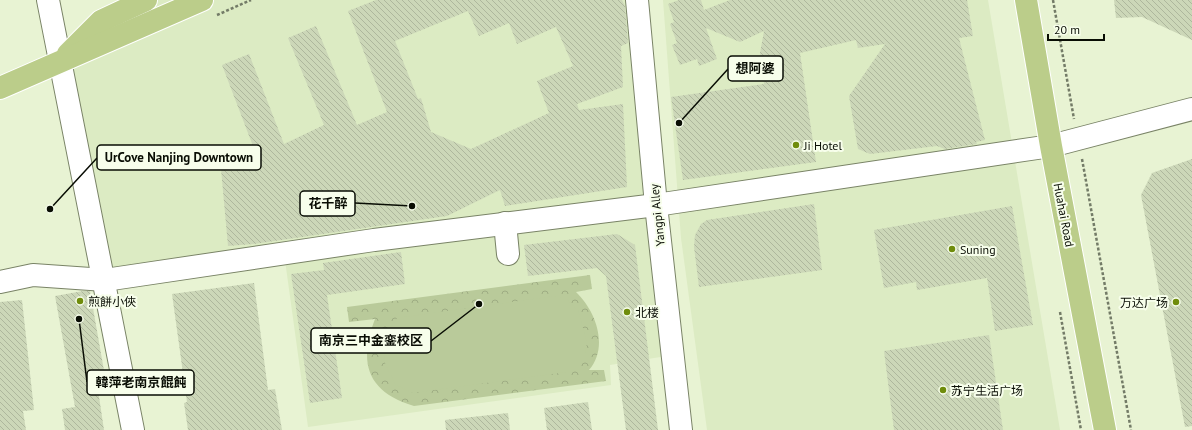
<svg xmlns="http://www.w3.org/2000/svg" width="1192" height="430" font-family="'PT Sans','Noto Sans SC',sans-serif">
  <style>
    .built { fill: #dcebc3 }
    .park { fill: url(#park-crowns) }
    .garden { fill: #b9ca9a }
    .building { fill: url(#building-back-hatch); fill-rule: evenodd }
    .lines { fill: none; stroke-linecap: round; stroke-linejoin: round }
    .minor-casing { stroke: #798366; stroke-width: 24 }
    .major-casing { stroke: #fff; stroke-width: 24 }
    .path { stroke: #737b67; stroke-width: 2.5; stroke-dasharray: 3 2; stroke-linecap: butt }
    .minor { stroke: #fff; stroke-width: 22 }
    .major { stroke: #bbcd8a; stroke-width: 22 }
    .poi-dot { fill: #6f8c0b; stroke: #f7feeb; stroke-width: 1.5 }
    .labels { text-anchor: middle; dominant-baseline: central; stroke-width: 4; stroke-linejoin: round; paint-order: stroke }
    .poi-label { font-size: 12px; fill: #090d04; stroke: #f7feeb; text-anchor: start }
    .street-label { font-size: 12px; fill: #090d04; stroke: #f7feeb }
    .leader { fill: none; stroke: #090d04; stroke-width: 1.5 }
    .callout-dot { fill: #090d04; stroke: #f7feeb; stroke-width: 1.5 }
    .callout { fill: #f7feeb; stroke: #090d04; stroke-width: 1.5 }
    .callout-label { font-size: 13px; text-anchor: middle; font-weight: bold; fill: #090d04 }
  </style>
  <defs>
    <pattern id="park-crowns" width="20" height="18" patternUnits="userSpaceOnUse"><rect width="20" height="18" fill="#b9ca9a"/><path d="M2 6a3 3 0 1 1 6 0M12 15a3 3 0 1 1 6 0" fill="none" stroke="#9eac83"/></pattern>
    <pattern id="building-back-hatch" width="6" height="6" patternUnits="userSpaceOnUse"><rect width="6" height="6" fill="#ccd7b8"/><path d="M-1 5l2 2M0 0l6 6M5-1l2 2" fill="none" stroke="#aeb79d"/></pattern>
  </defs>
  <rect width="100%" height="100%" fill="#e8f3d3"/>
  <g class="built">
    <polygon points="146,0 637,0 673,355 610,365 611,385 308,427 284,253 105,280 60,62"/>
    <polygon points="663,0 988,0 1060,430 707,430 681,238"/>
  </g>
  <path class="park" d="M590,275L592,289L576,292C596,311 609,347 589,370H604L606,381L414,406C367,392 358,363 375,319L349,322L347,307Z"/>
  <polygon class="garden" points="555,296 565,298 578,310 587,343 585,354 567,372 412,393 395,384 385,363 384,342 389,330 397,318"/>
  <g class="building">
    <path d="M376,0H622L625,6L628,43L621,46L623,87L577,104L579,110L623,104L627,187L505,206L500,190L447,216L254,244L228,246L220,158L256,154L222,65L249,54L284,144L324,125L288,38L316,26L357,125L387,112L348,11ZM468,11L479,36L509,23L517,44L556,27L573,66L537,81L549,113L471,149L431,132L421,98L418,99L395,41Z"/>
    <polygon points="679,0 701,0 704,10 730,0 967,0 973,36 959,38 985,140 976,142 977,144 945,149 937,146 870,154 858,149 849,96 885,44 858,48 856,40 800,53 816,162 683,180 671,97 764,84 760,53 764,31 740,42 706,28 717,59 699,66 697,59 680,65 672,45 677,43 670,24 674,22 668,4"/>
    <polygon points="1114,0 1192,0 1192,40 1142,17 1116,18"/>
    <polygon points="1192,159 1192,426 1185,427 1141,195 1152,173"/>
    <polygon points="814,204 822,270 699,287 694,247 695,235 701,224 707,220"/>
    <polygon points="1012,206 1033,325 995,331 987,278 917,290 916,282 884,288 874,230"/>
    <polygon points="617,234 635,245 658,430 626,430 606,276 597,268 528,276 524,245"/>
    <polygon points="401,252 405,284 327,295 342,398 310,403 291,274 324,270 323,263"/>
    <polygon points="254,283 268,390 275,389 282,430 188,430 184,403 187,402 172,294"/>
    <polygon points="83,291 90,291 106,382 97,383 104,430 65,430 62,409 75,407 55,296"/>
    <polygon points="22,300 34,410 23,411 26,430 0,430 0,302"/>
    <polygon points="989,335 1003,430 894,430 884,351"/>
    <polygon points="588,402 592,430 547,430 544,408"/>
    <polygon points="508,413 510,430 446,430 445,420"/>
  </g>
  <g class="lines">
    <defs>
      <g id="minor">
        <polyline points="48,0 133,430"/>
        <polyline points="637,0 656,205 681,430"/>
        <polyline points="505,223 508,254"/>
        <polyline points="0,282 33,275 105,280 374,240 656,205 1051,146 1192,109"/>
      </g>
      <g id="major">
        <polyline points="1026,0 1051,146 1105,430"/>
        <polyline points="68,54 101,21 146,0"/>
        <polyline points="0,88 202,0"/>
      </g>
    </defs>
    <use href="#minor" class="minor-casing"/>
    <use href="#major" class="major-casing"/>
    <g class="path">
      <polyline points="1053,0 1074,119"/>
      <polyline points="217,15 251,0"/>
      <polyline points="1082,159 1131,430"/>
      <polyline points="1060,312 1081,430"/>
    </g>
    <use href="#minor" class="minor"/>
    <use href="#major" class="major"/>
  </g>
  <g class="poi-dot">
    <circle cx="796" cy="145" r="4"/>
    <circle cx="952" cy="249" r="4"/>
    <circle cx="80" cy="301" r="4"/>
    <circle cx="1176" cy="302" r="4"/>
    <circle cx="627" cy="312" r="4"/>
    <circle cx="943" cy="390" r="4"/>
  </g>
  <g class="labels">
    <g class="poi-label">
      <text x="804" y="145">Ji Hotel</text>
      <text x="960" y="249">Suning</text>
      <text x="88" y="301">煎餅小俠</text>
      <text x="1168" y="302" text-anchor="end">万达广场</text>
      <text x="635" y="312">北楼</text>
      <text x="951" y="390">苏宁生活广场</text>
    </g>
    <g class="street-label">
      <text transform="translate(657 215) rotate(-96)">Yangpi Alley</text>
      <text transform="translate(1064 215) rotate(79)">Huahai Road</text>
    </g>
  </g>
  <path class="leader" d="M679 123L728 69M50 209L97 158M412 206L355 203M479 304L431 341M79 319L87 382"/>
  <g class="callout-dot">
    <circle cx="679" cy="123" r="4"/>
    <circle cx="50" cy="209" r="4"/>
    <circle cx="412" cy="206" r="4"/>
    <circle cx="479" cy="304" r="4"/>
    <circle cx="79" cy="319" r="4"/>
  </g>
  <g class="callout">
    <rect x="728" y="56" width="55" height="25" rx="4"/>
    <rect x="97" y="145" width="164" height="25" rx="4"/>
    <rect x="300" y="191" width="55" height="25" rx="4"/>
    <rect x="311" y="328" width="120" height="25" rx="4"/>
    <rect x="87" y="370" width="107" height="25" rx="4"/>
  </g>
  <g class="callout-label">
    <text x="755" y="73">想阿婆</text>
    <text x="179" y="162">UrCove Nanjing Downtown</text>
    <text x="328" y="208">花千醉</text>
    <text x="371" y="345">南京三中金銮校区</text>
    <text x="141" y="387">韓萍老南京餛飩</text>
  </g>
  <path d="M1048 34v6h56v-6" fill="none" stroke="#090d04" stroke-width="2"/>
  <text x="1054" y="34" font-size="12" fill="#090d04" stroke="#f7feeb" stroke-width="3" paint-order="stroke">20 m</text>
</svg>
